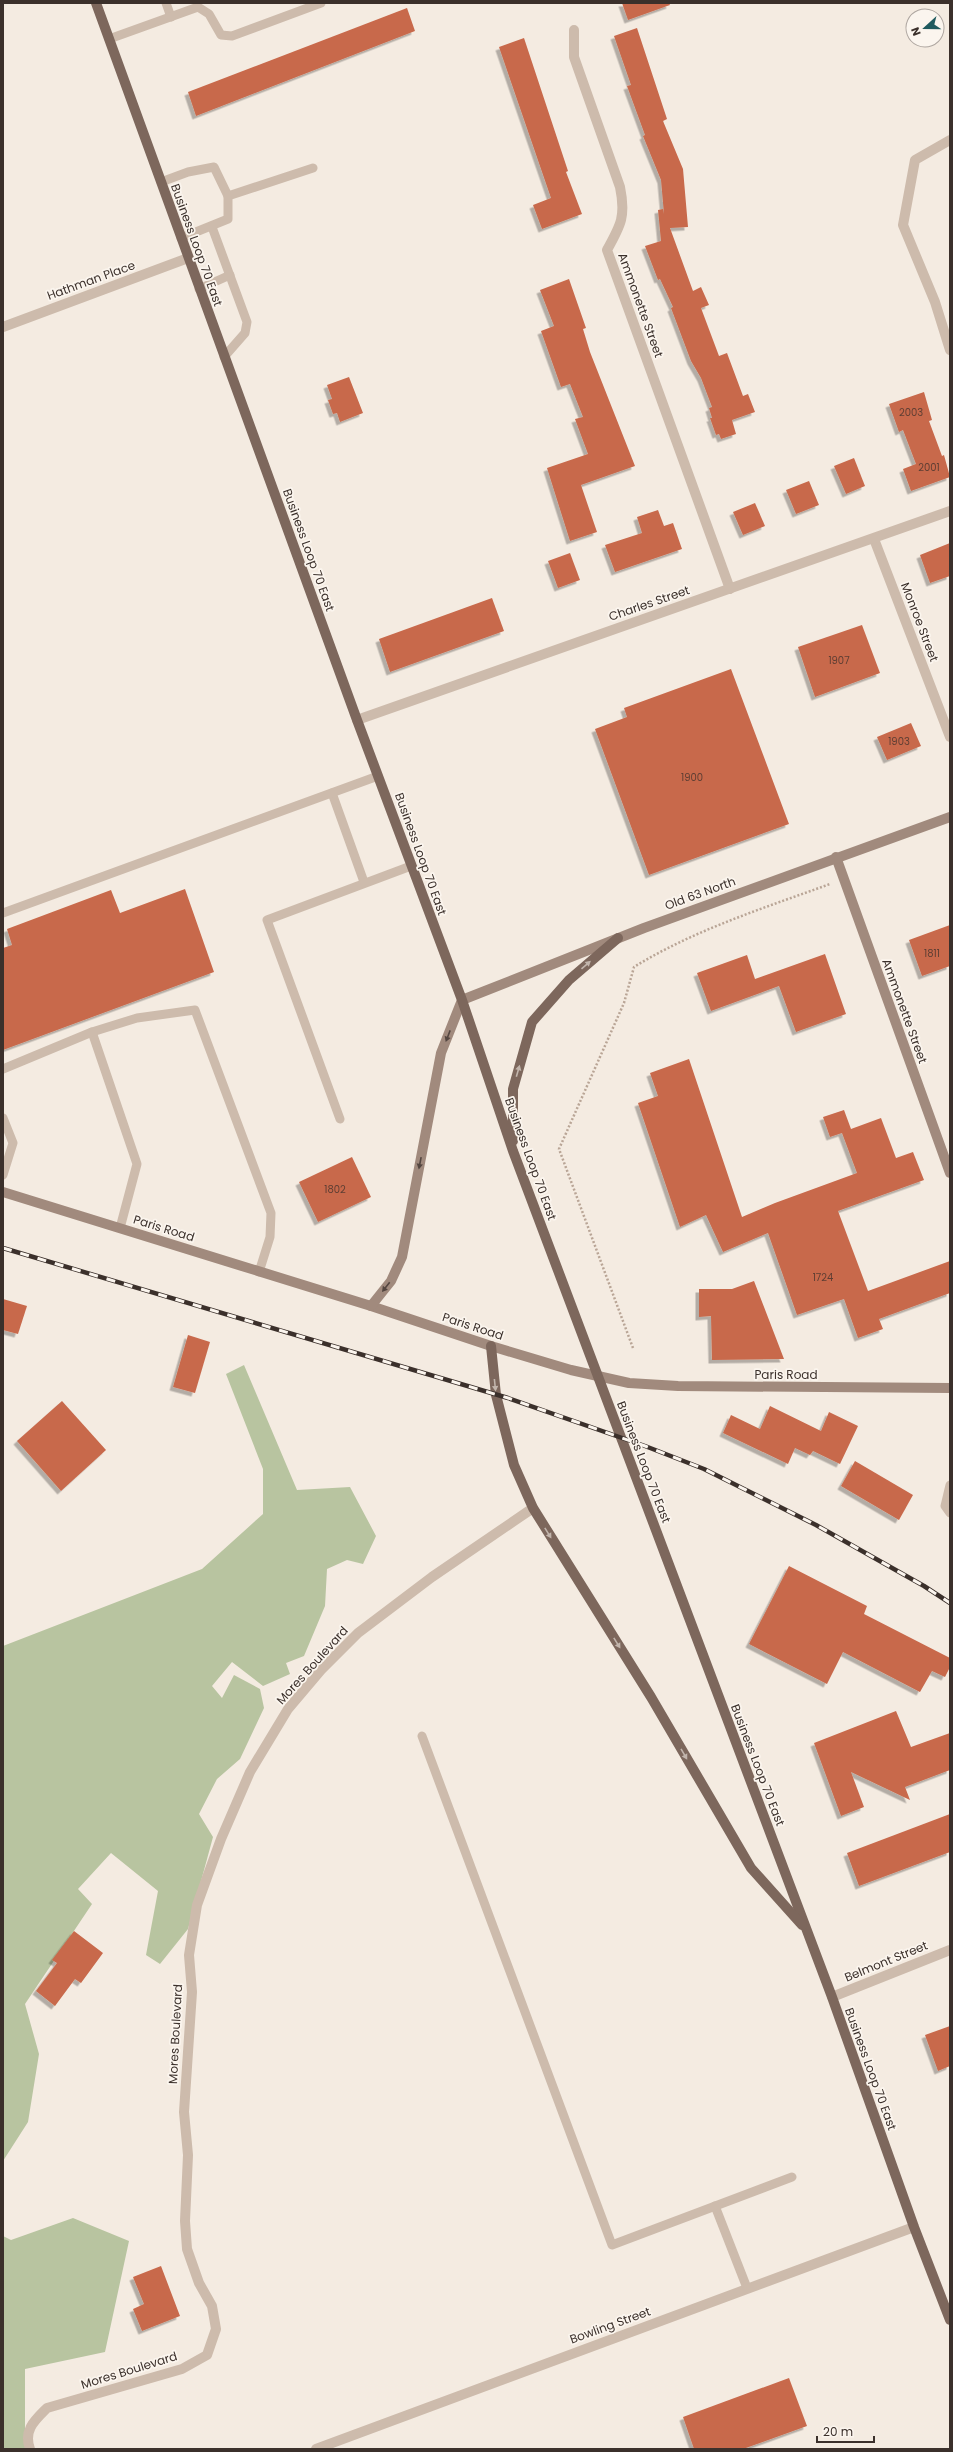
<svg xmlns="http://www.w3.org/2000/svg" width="953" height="2452" font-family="Poppins,sans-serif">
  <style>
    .green { fill: #b8c4a0 }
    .building { fill: #c8694b; filter: url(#shadow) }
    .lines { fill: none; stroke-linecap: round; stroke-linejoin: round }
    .path { stroke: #b9a596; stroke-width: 2.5; stroke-dasharray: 2 2; stroke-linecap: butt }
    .lane { stroke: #cdbbac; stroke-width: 9 }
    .street { stroke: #cdbbac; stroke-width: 10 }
    .secondary { stroke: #a18a7d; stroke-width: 10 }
    .primary { stroke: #7d675c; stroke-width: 10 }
    .rail-casing { stroke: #3b302b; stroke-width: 4.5 }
    .rail { stroke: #fbf5ee; stroke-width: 3; stroke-dasharray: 9; stroke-linecap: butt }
    .oneway { fill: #c2b5ac }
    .oneway2 { fill: #544640 }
    .labels { text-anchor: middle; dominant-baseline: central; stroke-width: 3.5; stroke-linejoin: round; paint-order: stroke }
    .number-label { font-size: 10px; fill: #5e3e33 }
    .street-label { font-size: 12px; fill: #3b302b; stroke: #fbf5ee }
  </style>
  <defs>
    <filter id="shadow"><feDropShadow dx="-3.5" dy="3.5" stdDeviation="0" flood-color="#0004"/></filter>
  </defs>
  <rect width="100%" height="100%" fill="#f4ebe1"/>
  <g class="green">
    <polygon points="244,1365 297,1490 350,1487 376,1536 363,1564 347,1560 327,1569 325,1606 304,1656 286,1663 290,1674 263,1686 232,1662 212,1686 222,1698 234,1675 260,1689 264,1708 240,1759 217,1779 199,1814 213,1837 188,1929 160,1964 146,1955 158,1891 111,1853 78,1889 92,1904 25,2004 39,2054 28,2122 3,2161 3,1646 202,1569 263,1514 263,1469 226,1374"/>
    <polygon points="73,2218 129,2241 105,2352 25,2369 25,2430 31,2449 3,2449 3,2236 11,2240"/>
  </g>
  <g class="building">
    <polygon points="622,3 669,3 670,5 628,20"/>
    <polygon points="407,8 415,31 196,116 188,92"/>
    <polygon points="637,28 667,119 663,121 683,169 688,227 670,228 693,291 701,287 709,305 701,308 719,356 727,353 743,396 748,394 755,412 732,420 736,434 721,439 719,434 716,435 710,418 712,418 709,408 712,407 701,378 691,361 671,308 673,307 660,279 658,280 645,246 661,241 658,210 663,209 664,214 661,180 643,136 645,135 627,86 631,85 614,36"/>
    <polygon points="524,38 568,171 566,172 582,214 542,229 533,205 551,198 499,47"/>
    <polygon points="569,279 586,328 583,329 590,352 635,466 581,485 597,532 570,541 547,468 588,454 575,419 583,417 570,384 561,387 541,331 554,326 540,290"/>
    <polygon points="349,377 363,413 340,422 337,413 333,414 328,400 332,399 327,385"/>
    <polygon points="924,392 932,420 929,421 942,456 944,455 950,477 911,491 903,469 916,464 903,430 899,432 889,404"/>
    <polygon points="854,458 865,486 846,494 834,466"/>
    <polygon points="809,481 819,505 796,514 786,490"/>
    <polygon points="755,503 765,526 743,535 733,512"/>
    <polygon points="658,510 664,526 673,523 682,549 615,572 605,545 642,533 637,517"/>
    <polygon points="950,543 950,576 930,583 920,555"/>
    <polygon points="570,553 580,580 558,588 548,561"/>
    <polygon points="492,598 504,631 390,672 379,639"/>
    <polygon points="862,625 880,673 815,697 798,647"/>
    <polygon points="731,669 789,824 649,875 595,729 627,717 624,708"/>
    <polygon points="911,723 921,746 887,760 877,737"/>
    <polygon points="185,889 214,972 3,1050 3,948 12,945 7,929 111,890 120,913"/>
    <polygon points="950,925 950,966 922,976 909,940"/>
    <polygon points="825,954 846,1014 796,1032 779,986 711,1011 697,973 747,955 755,979"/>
    <polygon points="689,1059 742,1217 775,1203 857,1173 842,1133 830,1137 823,1117 844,1110 851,1129 881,1118 896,1158 913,1152 924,1180 838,1211 868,1291 950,1261 950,1293 879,1319 883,1329 858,1338 844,1299 797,1315 768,1233 723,1252 706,1215 680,1227 638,1103 658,1096 650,1073"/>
    <polygon points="352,1157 371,1197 318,1222 299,1182"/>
    <polygon points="754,1281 784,1359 712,1360 711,1316 699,1317 699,1289 732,1289"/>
    <polygon points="3,1299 27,1306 18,1334 3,1330"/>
    <polygon points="188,1335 210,1342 195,1393 173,1387"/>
    <polygon points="62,1401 106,1450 61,1491 17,1441"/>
    <polygon points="770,1406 821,1431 829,1412 858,1426 840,1464 813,1451 810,1455 795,1448 788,1464 723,1433 731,1415 760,1429"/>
    <polygon points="855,1461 913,1495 899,1520 841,1486"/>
    <polygon points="789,1566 867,1606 864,1614 950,1658 950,1667 945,1677 932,1671 920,1692 843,1652 827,1684 749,1644"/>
    <polygon points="896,1711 911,1747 950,1733 950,1770 905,1787 910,1800 851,1772 864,1807 841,1816 814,1743"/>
    <polygon points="950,1814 950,1852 859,1886 847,1853"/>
    <polygon points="74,1931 103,1953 81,1983 75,1979 55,2006 36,1991 57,1963 52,1960"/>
    <polygon points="950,2026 950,2066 938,2071 925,2035"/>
    <polygon points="161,2266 180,2316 142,2331 133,2309 144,2304 133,2277"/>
    <polygon points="789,2378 807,2426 743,2449 694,2449 683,2417"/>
  </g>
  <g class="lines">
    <path class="path" d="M633,1348L559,1149L624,1003L634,967C694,930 764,908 830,884"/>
    <g class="lane">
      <polyline points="166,3 171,17"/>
      <polyline points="109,39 198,7 209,14 221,35 232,36 321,3"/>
      <polyline points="161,182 188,172 214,167 228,196"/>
      <polyline points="212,227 247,322 245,333 224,357"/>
      <polyline points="181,238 228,219 228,196 313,168"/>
      <polyline points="199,289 230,275"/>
      <polyline points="332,793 364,882"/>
      <polyline points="3,913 378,776"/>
      <polyline points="92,1032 137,1164 120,1228"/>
      <polyline points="3,1069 92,1032 137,1018 195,1010 271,1213 270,1237 259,1272"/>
      <polyline points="3,1118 13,1143 3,1175"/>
      <polyline points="340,1119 267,920 411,866"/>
      <polyline points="950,1485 945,1506 950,1513"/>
      <polyline points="422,1736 612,2245 792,2177"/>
      <polyline points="715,2206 747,2288"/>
    </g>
    <g class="street">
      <path d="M574,30V57L620,187C626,216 621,225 607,250L730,589"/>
      <polyline points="950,140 915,160 903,225 935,302 950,350"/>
      <polyline points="3,327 188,258"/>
      <polyline points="874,539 950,737"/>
      <polyline points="357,720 950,511"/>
      <polyline points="832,1997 950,1950"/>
      <path d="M30,2449C23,2430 35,2420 47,2408L182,2369L207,2355L216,2329L212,2306L199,2283L187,2249L185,2221L188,2155L184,2112L192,1992L189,1955L197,1905L221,1839L250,1772L288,1709L321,1670L358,1633L432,1577L533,1508"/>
      <polyline points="316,2449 914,2227"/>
    </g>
    <g class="secondary">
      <polyline points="836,857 950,1173"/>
      <polyline points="3,1192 371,1306 491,1346 571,1370 629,1383 678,1386 950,1388"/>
      <polyline points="371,1306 391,1281 402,1257 441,1053 462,1000 644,928 950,817"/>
    </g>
    <g class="primary">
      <polyline points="96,3 357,720 462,1000 513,1151 832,1997 914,2227 950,2320"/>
      <polyline points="513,1141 513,1089 532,1022 569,980 618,938"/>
      <polyline points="491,1346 496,1395 514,1465 533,1508 651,1697 751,1868 802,1925"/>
    </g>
    <defs>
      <polyline id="rail" points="3,1248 508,1398 645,1446 704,1469 816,1525 924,1586 950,1603"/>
    </defs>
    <use href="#rail" class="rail-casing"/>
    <use href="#rail" class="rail"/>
  </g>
  <defs><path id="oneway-solid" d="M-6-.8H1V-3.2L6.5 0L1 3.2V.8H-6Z"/></defs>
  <g class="oneway">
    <use href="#oneway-solid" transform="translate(586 965) rotate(-41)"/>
    <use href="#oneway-solid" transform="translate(518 1071) rotate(-74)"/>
    <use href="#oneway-solid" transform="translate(495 1385) rotate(84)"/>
    <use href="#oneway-solid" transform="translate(548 1533) rotate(58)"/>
    <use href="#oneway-solid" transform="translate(617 1643) rotate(58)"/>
    <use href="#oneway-solid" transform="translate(684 1754) rotate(60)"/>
  </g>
  <g class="oneway2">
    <use href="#oneway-solid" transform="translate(448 1036) rotate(111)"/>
    <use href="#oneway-solid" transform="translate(420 1163) rotate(101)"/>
    <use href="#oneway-solid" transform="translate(386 1287) rotate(128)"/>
  </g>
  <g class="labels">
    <g class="number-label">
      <text x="911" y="412">2003</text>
      <text x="929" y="467">2001</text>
      <text x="839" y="660">1907</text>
      <text x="899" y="741">1903</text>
      <text x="692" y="777">1900</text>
      <text x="932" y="953">1811</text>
      <text x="335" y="1189">1802</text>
      <text x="823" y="1277">1724</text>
    </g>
    <g class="street-label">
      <text transform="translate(197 245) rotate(70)">Business Loop 70 East</text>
      <text transform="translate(91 280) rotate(-20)">Hathman Place</text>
      <text transform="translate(641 305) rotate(70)">Ammonette Street</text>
      <text transform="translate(309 550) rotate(70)">Business Loop 70 East</text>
      <text transform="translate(649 603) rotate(-19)">Charles Street</text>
      <text transform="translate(920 622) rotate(69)">Monroe Street</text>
      <text transform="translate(421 854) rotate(70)">Business Loop 70 East</text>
      <text transform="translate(700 893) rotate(-20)">Old 63 North</text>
      <text transform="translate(905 1011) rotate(70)">Ammonette Street</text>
      <text transform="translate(531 1159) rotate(70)">Business Loop 70 East</text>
      <text transform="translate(164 1228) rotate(17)">Paris Road</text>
      <text transform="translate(473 1326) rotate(18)">Paris Road</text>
      <text x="786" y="1374">Paris Road</text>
      <text transform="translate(644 1462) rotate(69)">Business Loop 70 East</text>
      <text transform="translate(312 1665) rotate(-48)">Mores Boulevard</text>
      <text transform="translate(758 1765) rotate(69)">Business Loop 70 East</text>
      <text transform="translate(886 1961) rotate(-22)">Belmont Street</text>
      <text transform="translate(175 2034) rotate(-87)">Mores Boulevard</text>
      <text transform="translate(871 2069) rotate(70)">Business Loop 70 East</text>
      <text transform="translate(610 2325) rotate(-20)">Bowling Street</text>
      <text transform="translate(129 2370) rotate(-17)">Mores Boulevard</text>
    </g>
  </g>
  <rect width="953" height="2452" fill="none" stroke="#3b302b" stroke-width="8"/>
  <g transform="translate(925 28) rotate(249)"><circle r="19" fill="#fbf5ee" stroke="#aea6a0"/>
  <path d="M0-3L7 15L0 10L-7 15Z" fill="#1f5a5e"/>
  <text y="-6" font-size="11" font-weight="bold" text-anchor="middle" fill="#3b302b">N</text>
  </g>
  <path d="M817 2436v6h57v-6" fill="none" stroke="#3b302b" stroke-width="2"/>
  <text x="823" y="2436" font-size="12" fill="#3b302b" stroke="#fbf5ee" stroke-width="3" paint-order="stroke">20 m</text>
</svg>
